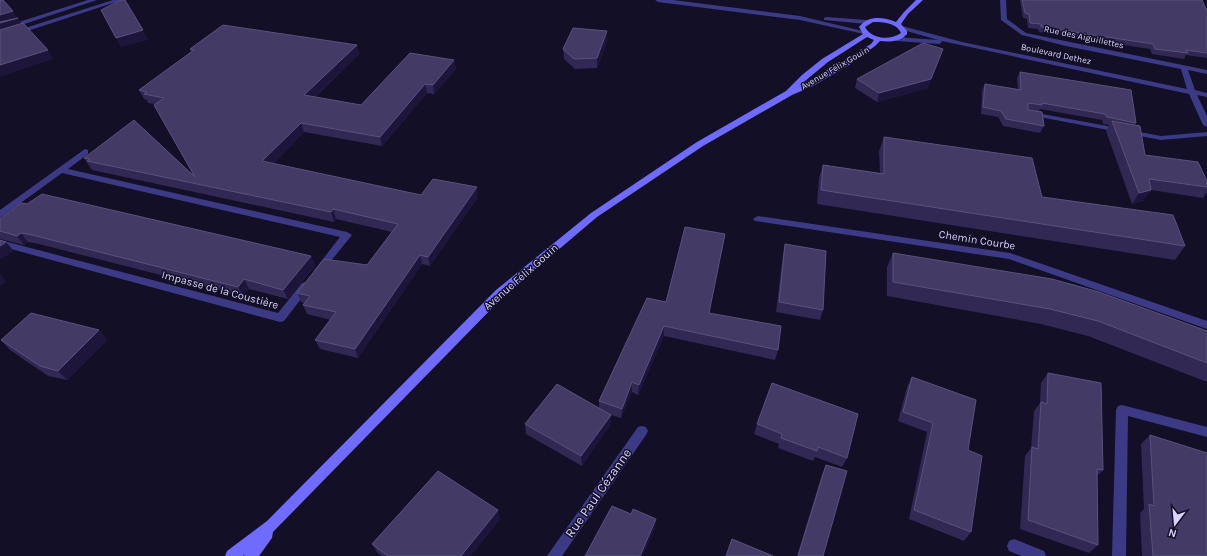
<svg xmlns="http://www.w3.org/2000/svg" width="1207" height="556" font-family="Karla,sans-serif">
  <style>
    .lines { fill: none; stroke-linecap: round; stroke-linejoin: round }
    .minor { fill: #3d3a85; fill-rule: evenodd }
    .tertiary { fill: #3d3a85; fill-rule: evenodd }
    .secondary { fill: #6f6bff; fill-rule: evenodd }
    .wall { fill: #312854 }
    .shaded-wall { fill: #1d163a }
    .building { fill: #433a66; stroke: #5a527e }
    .labels { text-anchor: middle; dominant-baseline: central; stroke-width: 3; stroke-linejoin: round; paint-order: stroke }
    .far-street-label { font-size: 9px; fill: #d9d4ff; stroke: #130f26 }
    .street-label { font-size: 11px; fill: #d9d4ff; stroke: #130f26 }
    .near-street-label { font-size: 13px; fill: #d9d4ff; stroke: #130f26 }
  </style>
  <rect width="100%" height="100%" fill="#130f26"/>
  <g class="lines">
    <g class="minor">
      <polygon points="655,0 673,0 800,16 867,32 864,34 800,20 658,2"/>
      <polygon points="1000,0 1006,0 1007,19 1026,33 1207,70 1207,74 1188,70 1195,90 1207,93 1207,97 1197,95 1207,116 1207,127 1203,125 1189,94 942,41 941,43 939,44 897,41 894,39 897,37 938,40 900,29 900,27 902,26 962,42 1187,89 1181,69 1066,46 1022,35 1001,20"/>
      <polygon points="826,17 867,20 870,22 867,24 824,20 824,18"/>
      <polygon points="1026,111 1161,136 1207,132 1207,136 1161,140 1029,115 1026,115"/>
      <polygon points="85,149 88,150 88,154 68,169 347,232 352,235 322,272 316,272 314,270 316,268 340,237 62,173 0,218 0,210"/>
      <polygon points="758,216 1010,253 1207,321 1207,329 1009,259 755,221 753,219"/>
      <polygon points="0,240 278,313 302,283 306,282 311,286 284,321 280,322 0,246"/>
      <polygon points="1122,405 1207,427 1207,437 1128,416 1126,556 1112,556 1116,410 1118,406"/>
      <polygon points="642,426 646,427 648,431 646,435 562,556 547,556 638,427"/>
      <polygon points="1014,539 1044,551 1046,556 1022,556 1009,551 1007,546 1009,541"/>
    </g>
    <g class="tertiary">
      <polygon points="88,0 97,0 0,32 0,28"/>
      <polygon points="113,0 122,0 0,40 0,36"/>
    </g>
    <path class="secondary" d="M916,0H923L908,14L901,24L907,31V34C900,42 890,42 880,41L875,46L849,65L813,86L792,95L703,146L597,217L504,296L273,532L272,538L259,556H244L245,554L243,556H225L227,551L267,521L496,290L591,213L697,142L786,91L802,75L822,59L863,34L859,27C869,15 882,17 896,22L904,12ZM873,22C883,22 897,23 901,33C890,41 871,39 865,27ZM867,37L874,40L871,44L843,61L799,86L828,62Z"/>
  </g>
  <g class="wall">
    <polygon points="1020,0 1202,0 1206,9 1207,9 1207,58 1186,55 1184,59 1152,54 1150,49 1039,32 1038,29 1028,28 1027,19 1023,18"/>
    <polygon points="607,31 607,41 597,68 575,69 564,59 563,49"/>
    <polygon points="357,45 359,54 315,97 361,105 454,60 456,69 434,94 427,93 382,146 304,132 273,164 421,195 478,197 430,266 422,264 358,358 320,349 315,340 331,320 307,314 303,305 304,303 301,302 297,293 367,265 392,232 336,219 334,222 92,170 84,158 194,176 159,114 154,105 155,104 148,103 147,100 144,99 139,90 191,52 190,49"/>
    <polygon points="1020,72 1136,123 1135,125 1145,155 1207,181 1207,192 1203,198 1151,190 1143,201 1132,204 1106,131 1109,125 1103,124 1102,120 1040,109 1039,111 1044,126 1040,133 1003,126 998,117 981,114 982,90 985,84 1018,89 1017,78"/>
    <polygon points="857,79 928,88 877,102 855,88"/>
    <polygon points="884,137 1042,197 1185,246 1175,260 817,204 819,178 823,165 880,173 879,151"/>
    <polygon points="0,219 311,256 315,266 288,299 249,289 243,296 39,244 28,242 24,245 0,239"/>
    <polygon points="723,244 709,313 778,350 775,360 664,336 638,395 632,392 621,418 611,415 610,425 582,466 526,434 525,424 599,408 599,401 666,302"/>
    <polygon points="785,244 823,310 820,320 776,312 783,254"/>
    <polygon points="893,253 1207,331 1207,382 1088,336 1041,324 887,296 887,267"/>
    <polygon points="99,330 107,340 67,380 48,376 10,350 1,340"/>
    <polygon points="1048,373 1103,470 1097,476 1098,545 1089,553 1020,529 1025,456 1031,448 1034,411 1040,403 1041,383"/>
    <polygon points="912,377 968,450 971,532 964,541 909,519 927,432 898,421 907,387"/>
    <polygon points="757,424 847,458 842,467 815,457 813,461 778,448 779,444 754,434"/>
    <polygon points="1150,435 1207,556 1142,556 1140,513 1144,509 1141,444"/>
    <polygon points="826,465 823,556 797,556 822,474"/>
    <polygon points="500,519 470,556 382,556 377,552 372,544"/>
  </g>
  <g class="shaded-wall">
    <polygon points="13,11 17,18 18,18 24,27 0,34 0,15"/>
    <polygon points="143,30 148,40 121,47 116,38"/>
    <polygon points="607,31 607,41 597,68 597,58"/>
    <polygon points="357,45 359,54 307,104 304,95"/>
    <polygon points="943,49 928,88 877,102 879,93"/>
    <polygon points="48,50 53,59 0,77 0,65"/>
    <polygon points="454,60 456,69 434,94 433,85"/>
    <polygon points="425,84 427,93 382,146 380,137"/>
    <polygon points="301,123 304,132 266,171 262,161"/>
    <polygon points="477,187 478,197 430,266 428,257"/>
    <polygon points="1151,190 1143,201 1132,204 1139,193"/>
    <polygon points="333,209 336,219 334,222 331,212"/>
    <polygon points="21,233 28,242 24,245 17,236"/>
    <polygon points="6,242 14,251 0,260 0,246"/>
    <polygon points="420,255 422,264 358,358 355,349"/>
    <polygon points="311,256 315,266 288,299 283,290"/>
    <polygon points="0,274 6,282 0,286"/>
    <polygon points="244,279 249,289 243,296 238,287"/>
    <polygon points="664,326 664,336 638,395 639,385"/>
    <polygon points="99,330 107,340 67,380 58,371"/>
    <polygon points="632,382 632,392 621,418 622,409"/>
    <polygon points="611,415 610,425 582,466 581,456"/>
    <polygon points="498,510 500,519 470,556 461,556"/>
    <polygon points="656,519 655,528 643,556 640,556"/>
  </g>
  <g class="building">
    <polygon points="0,0 3,0 13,11 0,15"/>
    <polygon points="121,0 125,0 143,30 116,38 101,10"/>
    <polygon points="1022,0 1202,0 1206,9 1207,9 1207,53 1186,50 1188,53 1155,49 1153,44 1041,27 1041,24 1030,23 1029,14 1025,13"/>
    <polygon points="18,18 0,23 0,22"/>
    <polygon points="23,23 48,50 0,65 0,30"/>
    <polygon points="223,25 357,45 304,95 361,105 410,53 454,60 433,85 425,84 380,137 301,123 262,161 421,195 433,179 477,187 428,257 420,255 355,349 315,340 336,312 303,305 310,296 297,293 324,259 367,265 398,224 333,209 331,212 87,161 90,159 84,158 134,120 195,177 154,105 164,98 144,94 147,92 139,90 194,50 190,49"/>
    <polygon points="573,28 607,31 597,58 574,59 563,49"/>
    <polygon points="923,43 943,49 931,79 879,93 857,79"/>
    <polygon points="1020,72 1131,90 1136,123 1107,117 1105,114 1042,103 1042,105 1028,103 1028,110 1042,112 1044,126 1006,119 1001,111 983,107 985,84 1021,90"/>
    <polygon points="1112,121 1140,126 1145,155 1198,162 1207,181 1207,187 1149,179 1151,190 1139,193"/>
    <polygon points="884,137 1032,158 1042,197 1173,215 1185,246 821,190 823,165 884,174"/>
    <polygon points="42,194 311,256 283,290 244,279 238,287 32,235 21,233 17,236 0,231 0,219 21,203 27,204"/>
    <polygon points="685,227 725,234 709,313 781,326 778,350 664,326 639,385 632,382 622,409 599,401 647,298 666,302"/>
    <polygon points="0,240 6,242 0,246"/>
    <polygon points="785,244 826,251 823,310 779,302"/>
    <polygon points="893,253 1052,279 1099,292 1207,331 1207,363 1098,321 1050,309 893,282"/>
    <polygon points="31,313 99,330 58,371 40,366 1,340"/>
    <polygon points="1048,373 1101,383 1103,470 1097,469 1098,545 1028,520 1032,447 1038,449 1041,402 1047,404"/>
    <polygon points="912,377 976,400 968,450 982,456 971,532 914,510 933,423 903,412"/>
    <polygon points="772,383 858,414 847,458 818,447 817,451 781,438 782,434 757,424"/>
    <polygon points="557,384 611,415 581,456 525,424"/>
    <polygon points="1150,435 1207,453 1207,556 1153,556 1149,504 1154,506"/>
    <polygon points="826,465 847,471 823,556 798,556"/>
    <polygon points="438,471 498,510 461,556 388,556 372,544"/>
    <polygon points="612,506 631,514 633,509 656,519 640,556 585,556"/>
    <polygon points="732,539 773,556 726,556"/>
  </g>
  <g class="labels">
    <g class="far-street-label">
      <text transform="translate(1084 37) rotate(12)">Rue des Aiguillettes</text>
      <text transform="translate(1056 54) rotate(12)">Boulevard Dethez</text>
      <text transform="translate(835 68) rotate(-30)">Avenue Félix Gouin</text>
    </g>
    <g class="street-label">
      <text transform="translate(977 240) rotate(9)">Chemin Courbe</text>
      <text transform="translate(521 277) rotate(-41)">Avenue Félix Gouin</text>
      <text transform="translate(220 290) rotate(15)">Impasse de la Coustière</text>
    </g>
    <g class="near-street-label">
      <text transform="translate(598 493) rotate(-55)">Rue Paul Cézanne</text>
    </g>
  </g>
  <g transform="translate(1175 524) rotate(196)" stroke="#130f26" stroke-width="3" paint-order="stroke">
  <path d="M0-3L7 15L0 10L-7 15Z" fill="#d9d4ff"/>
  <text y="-6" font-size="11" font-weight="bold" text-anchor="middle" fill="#d9d4ff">N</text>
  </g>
</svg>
